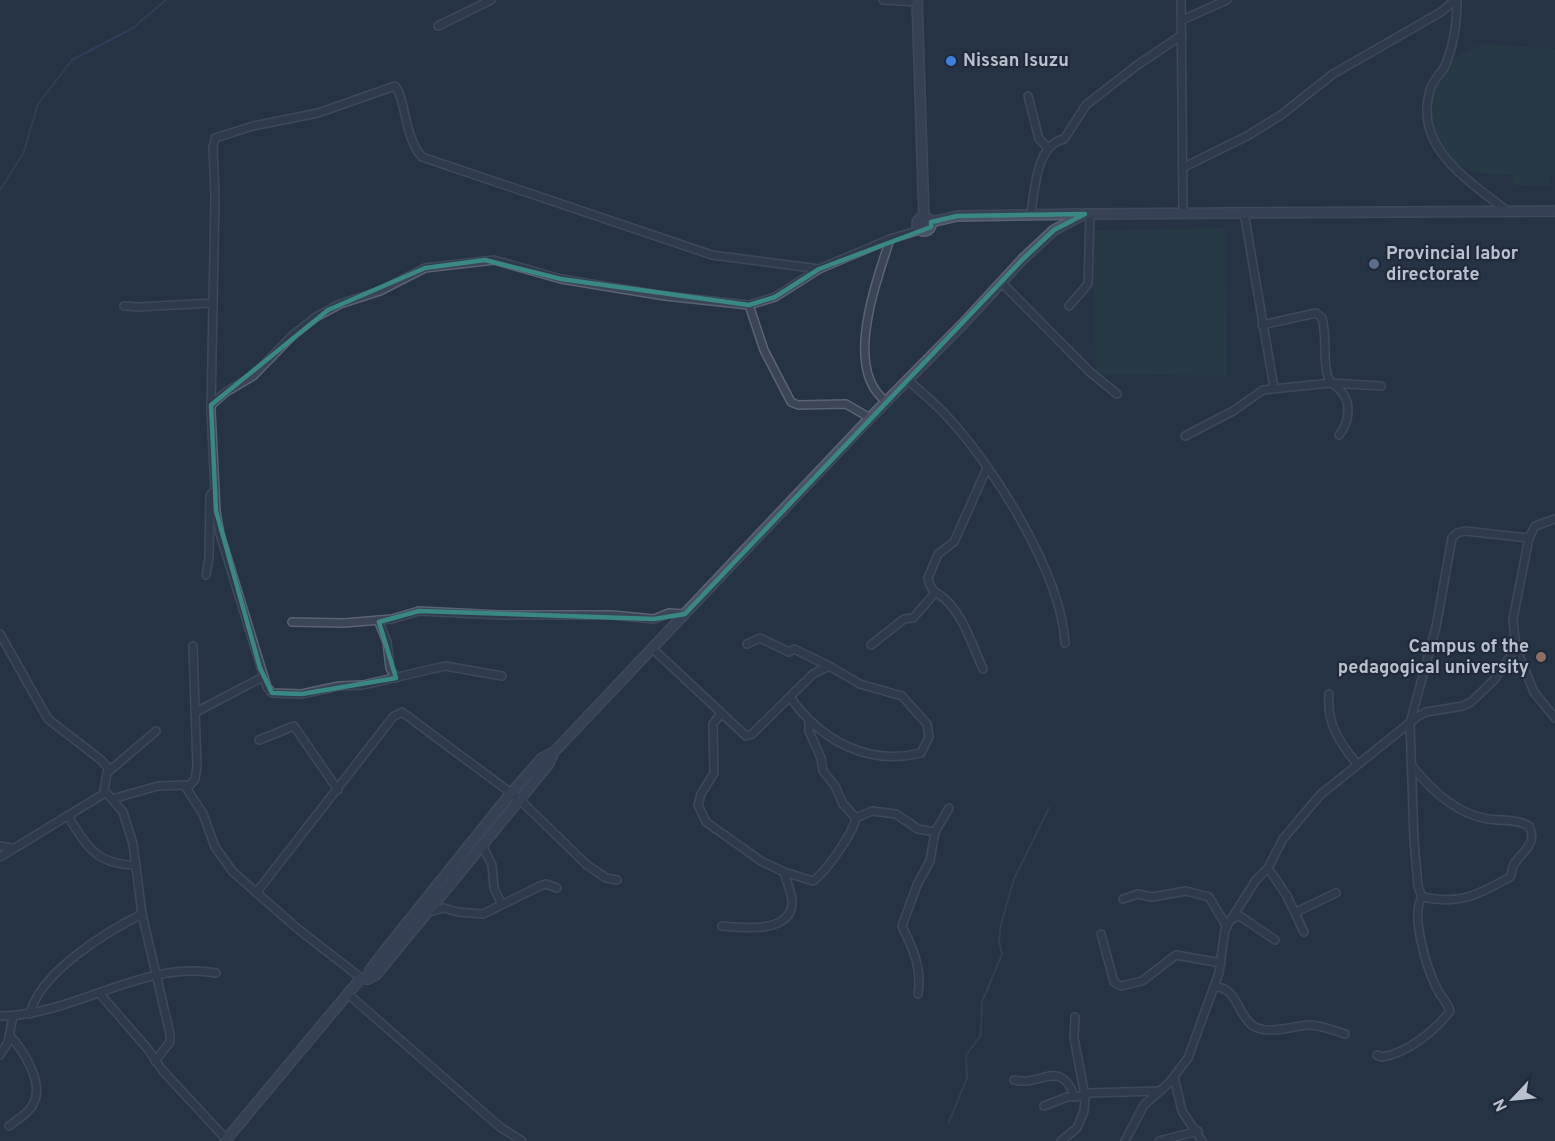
<svg xmlns="http://www.w3.org/2000/svg" width="1555" height="1141" font-family="Overpass,sans-serif">
  <style>
    .green { fill: #294246 }
    .lines { fill: none; stroke-linecap: round; stroke-linejoin: round }
    .stream { stroke: #3a4d6d; stroke-width: 2 }
    .street-casing { stroke: #5a6372; stroke-width: 10 }
    .secondary-casing { stroke: #5a6372; stroke-width: 12 }
    .street { stroke: #3b4555; stroke-width: 7 }
    .secondary { stroke: #495368; stroke-width: 9 }
    .marked { fill: none; stroke: #3a8886; stroke-width: 4.5; stroke-linejoin: round }
    .shop-dot { fill: #3f7fe0; stroke: #202a3a; stroke-width: 2 }
    .service-dot { fill: #5c6f8a; stroke: #202a3a; stroke-width: 2 }
    .education-dot { fill: #8d6e63; stroke: #202a3a; stroke-width: 2 }
    .labels { text-anchor: middle; dominant-baseline: central; stroke-width: 4.5; stroke-linejoin: round; paint-order: stroke }
    .poi-label { font-size: 18px; font-weight: bold; fill: #b9c0ce; stroke: #202a3a; text-anchor: start }
  </style>
  <rect width="100%" height="100%" fill="#263345"/>
  <g class="green">
    <path d="M1484,44L1555,49V176H1550V186L1514,185L1512,175C1492,175 1467,174 1451,158C1427,135 1424,88 1448,64C1459,54 1471,49 1484,44Z"/>
    <polygon points="1225,228 1227,376 1096,374 1093,231"/>
  </g>
  <g class="lines">
    <g class="stream">
      <polyline points="0,190 23,154 38,104 72,60 133,28 166,0"/>
      <polyline points="949,1122 967,1078 966,1055 981,1035 982,1002 1002,954 999,941 1001,924 1014,879 1049,808"/>
    </g>
    <defs>
      <g id="street">
        <polyline points="883,0 917,2"/>
        <polyline points="1181,0 1183,212"/>
        <path d="M1457,0C1457,24 1454,46 1444,68C1440,74 1434,80 1431,87C1411,146 1468,180 1507,211"/>
        <polyline points="1182,20 1227,0"/>
        <polyline points="438,26 491,0"/>
        <polyline points="1028,96 1039,139 1047,147"/>
        <polyline points="1182,168 1247,136 1281,115 1333,74 1441,12 1455,0"/>
        <polyline points="1244,212 1274,388"/>
        <path d="M1031,213C1035,189 1036,145 1064,139L1086,105L1136,66L1182,35"/>
        <polyline points="1002,283 1090,372 1117,394"/>
        <polyline points="749,305 764,350 791,402 798,405 846,404 870,418"/>
        <polyline points="124,306 138,307 213,303"/>
        <polyline points="1069,306 1088,284 1090,214"/>
        <path d="M1262,325L1316,313L1322,318C1327,337 1323,356 1327,374C1329,382 1333,384 1339,389C1352,401 1350,422 1339,435"/>
        <path d="M909,381C920,391 932,401 943,412C991,462 1061,572 1065,643"/>
        <path d="M887,402C842,370 877,281 890,239"/>
        <polyline points="211,405 226,392 253,376 293,335 316,317 340,304 380,291 425,268 494,260 561,279 665,296 749,305 775,297 819,269 890,239 920,230"/>
        <polyline points="1185,436 1233,411 1263,390 1331,383 1381,386"/>
        <polyline points="206,575 209,558 210,496 215,489"/>
        <polyline points="378,620 387,642 390,668 396,678"/>
        <polyline points="292,622 344,623 392,619 419,611 500,615 612,615 654,619 669,613 685,614"/>
        <polyline points="0,634 48,719 101,760 108,768 104,790 123,812 133,844 142,914 170,1034 170,1042 155,1061"/>
        <polyline points="747,644 760,638 789,652 794,649 829,666"/>
        <polyline points="871,645 904,619 913,618 935,593"/>
        <polyline points="1516,648 1534,692 1555,718"/>
        <path d="M653,649L746,736L752,734L813,674L829,666L860,684L902,696L927,724L929,737L921,753C868,766 821,741 790,697"/>
        <path d="M983,669C973,647 963,615 945,599C936,592 930,591 928,578L938,554L954,542L987,468"/>
        <path d="M502,676L445,666L363,685L339,686L302,694L272,693L267,687L220,534L216,511L211,411L215,197L213,147L215,138L253,126L318,113L395,86C406,99 404,137 422,157L712,255L819,269"/>
        <path d="M1329,694C1326,723 1340,743 1357,764"/>
        <polyline points="196,712 263,677"/>
        <path d="M721,713L713,724L714,773L701,794L698,805L706,822L761,861L784,872L813,881C826,872 853,833 856,818L843,804L835,786L823,771L821,758L809,731V721"/>
        <polyline points="259,740 294,726 338,790"/>
        <path d="M1412,766C1431,790 1456,814 1488,819C1502,821 1517,819 1529,826C1538,843 1523,851 1514,864C1511,869 1513,872 1510,877C1478,895 1460,905 1422,897"/>
        <polyline points="108,772 156,731"/>
        <polyline points="185,786 203,814 215,847 233,872 298,929 361,978"/>
        <polyline points="112,799 158,786 190,785 195,779 197,767 193,646"/>
        <path d="M68,816C87,847 97,865 136,865"/>
        <polyline points="856,818 872,811 896,814 918,829 935,832"/>
        <polyline points="482,845 492,865 494,888 501,903"/>
        <polyline points="0,846 13,848"/>
        <polyline points="0,857 105,793"/>
        <polyline points="1268,868 1287,896 1304,932"/>
        <polyline points="256,893 393,717 402,712 519,799 587,865 606,878 617,880"/>
        <polyline points="1123,899 1138,894 1152,897 1186,891 1209,897 1227,927"/>
        <polyline points="429,912 444,908 458,912 483,914 540,886 546,884 557,888"/>
        <polyline points="1296,912 1336,893"/>
        <polyline points="1232,919 1240,916 1275,940"/>
        <path d="M722,926C743,928 794,934 792,900C791,891 786,881 784,872"/>
        <polyline points="1101,934 1114,982 1121,986 1142,981 1176,955 1221,963"/>
        <path d="M1214,987C1237,986 1237,1014 1252,1025C1267,1036 1292,1026 1308,1025C1320,1025 1334,1030 1345,1034"/>
        <polyline points="100,994 147,1048 163,1071 226,1139"/>
        <polyline points="348,994 500,1127 522,1141"/>
        <path d="M918,994C922,967 913,949 902,926L917,885L930,861L935,832L949,808"/>
        <path d="M30,1014C39,973 106,932 142,914"/>
        <path d="M0,1016C74,1016 141,960 216,973"/>
        <polyline points="0,1055 8,1042 13,1016"/>
        <path d="M1377,1055L1382,1057C1407,1053 1434,1032 1450,1011C1448,1003 1440,996 1436,987C1427,968 1410,915 1422,897L1418,886L1414,841L1410,723L1436,627L1452,538L1457,533L1465,531L1529,538"/>
        <polyline points="1174,1077 1182,1111 1202,1141"/>
        <path d="M1014,1080C1042,1087 1059,1057 1075,1097"/>
        <polyline points="1044,1106 1067,1097 1085,1096 1089,1093 1159,1091"/>
        <path d="M9,1126C18,1119 31,1112 35,1100C42,1080 23,1050 10,1036"/>
        <polyline points="1061,1141 1077,1128 1084,1111 1085,1096 1074,1038 1075,1017"/>
        <polyline points="1125,1141 1144,1105 1169,1083 1188,1058 1219,973 1225,929 1256,880 1268,868 1283,839 1320,795 1417,717 1426,712 1463,706 1471,702 1494,680 1516,648 1513,619 1529,538 1535,526 1555,519"/>
        <polyline points="1159,1141 1198,1131"/>
      </g>
      <g id="secondary">
        <polyline points="917,0 924,217"/>
        <circle cx="924" cy="224" r="7"/>
        <polyline points="931,222 957,216 1080,214"/>
        <polyline points="368,979 370,970 382,954 511,793 542,758 554,752"/>
        <polyline points="225,1141 361,978 368,979 376,975 548,765 554,752 870,418 963,324 1022,260 1054,230 1085,214 1555,211"/>
      </g>
    </defs>
    <use href="#street" class="street-casing"/>
    <use href="#secondary" class="secondary-casing"/>
    <use href="#street" class="street"/>
    <use href="#secondary" class="secondary"/>
  </g>
  <path d="M0 0H1555V1141H0ZM1085,214L1054,230L1022,260L685,614L654,619L419,611L379,622L396,678L302,694L272,693L260,668L216,511L211,405L328,310L425,268L485,260L561,279L749,305L775,297L819,269L931,227V222L957,216Z" fill="#263345" fill-opacity=".55" fill-rule="evenodd"/>
  <path class="marked" d="M1085,214L1054,230L1022,260L685,614L654,619L419,611L379,622L396,678L302,694L272,693L260,668L216,511L211,405L328,310L425,268L485,260L561,279L749,305L775,297L819,269L931,227V222L957,216Z"/>
  <circle class="shop-dot" cx="951" cy="61" r="6"/>
  <circle class="service-dot" cx="1374" cy="264" r="6"/>
  <circle class="education-dot" cx="1541" cy="657" r="6"/>
  <g class="labels">
    <g class="poi-label">
      <text x="963" y="61">Nissan Isuzu</text>
      <text x="1386" y="254">Provincial labor<tspan x="1386" dy="21">directorate</tspan></text>
      <text x="1529" y="647" text-anchor="end">Campus of the<tspan x="1529" dy="21">pedagogical university</tspan></text>
    </g>
  </g>
  <g transform="translate(1513 1099) rotate(244)" stroke="#202a3a" stroke-width="4.5" paint-order="stroke">
  <path d="M0-4.5L10 22L0 15L-10 22Z" fill="#b9c0ce"/>
  <text y="-9" font-size="16" font-weight="bold" text-anchor="middle" fill="#b9c0ce">N</text>
  </g>
</svg>
